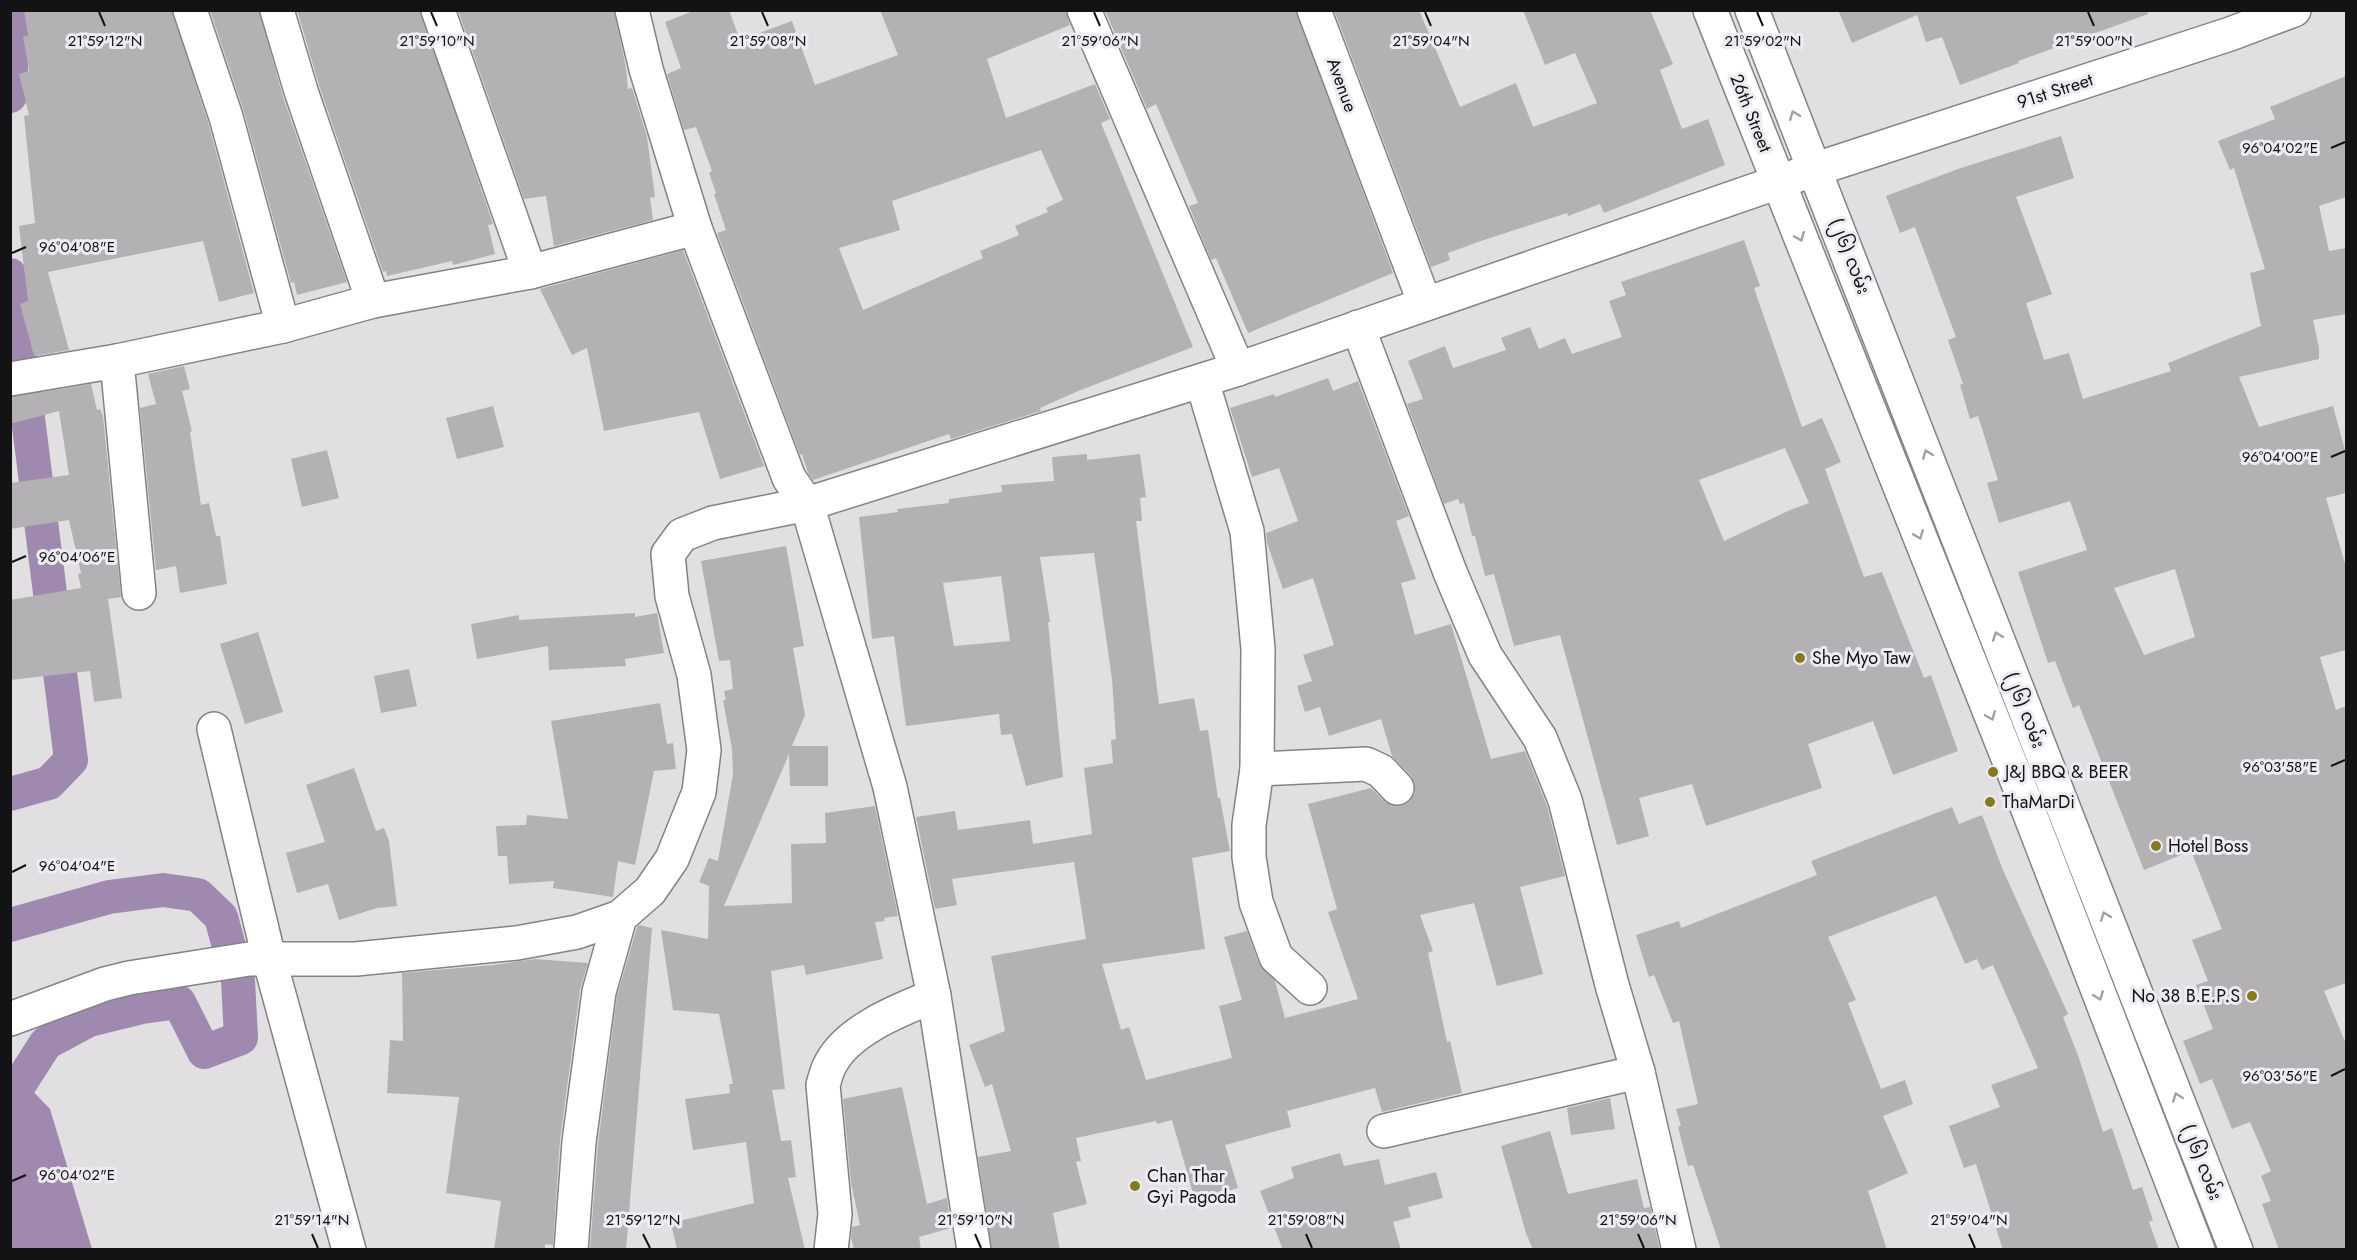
<svg xmlns="http://www.w3.org/2000/svg" width="2357" height="1260" font-family="Jost,'Noto Sans Myanmar',sans-serif">
  <style>
    .water { fill: #a089ae }
    .lines { fill: none; stroke-linecap: round; stroke-linejoin: round }
    .canal { stroke: #a089ae; stroke-width: 34 }
    .building { fill: #b4b1b5; fill-rule: evenodd }
    .minor-casing { stroke: #858287; stroke-width: 36 }
    .secondary-casing { stroke: #858287; stroke-width: 36 }
    .minor { stroke: #fff; stroke-width: 33 }
    .secondary { stroke: #fff; stroke-width: 33 }
    .oneway { stroke: #a1a0a1 }
    .ticks { fill: none; stroke: #131214; stroke-width: 2 }
    .poi-dot { fill: #847b21; stroke: #efecf1; stroke-width: 2 }
    .labels { text-anchor: middle; dominant-baseline: central; stroke-width: 6; stroke-linejoin: round; paint-order: stroke }
    .street-label { font-size: 18px; fill: #131214; stroke: #efecf1 }
    .poi-label { font-size: 18px; fill: #131214; stroke: #efecf1; text-anchor: start }
    .ticks-label { font-size: 15px; text-anchor: middle; fill: #131214; stroke: #efecf1; stroke-width: 6; stroke-linejoin: round; paint-order: stroke }
  </style>
  <rect width="100%" height="100%" fill="#e2dfe3"/>
  <polygon class="water" points="25,1083 50,1109 92,1249 11,1249 11,1085"/>
  <g class="lines">
    <g class="canal">
      <polyline points="10,96 13,10"/>
      <polyline points="10,275 71,760 49,783 10,794"/>
      <polyline points="10,925 109,897 163,890 198,895 221,917 238,980 241,1038 204,1052 179,1002 142,1007 89,1020 46,1043 10,1099"/>
    </g>
  </g>
  <g class="building">
    <polygon points="24,10 172,10 208,122 254,293 219,302 203,241 48,272 69,350 34,356 20,304 28,301 19,226 35,223 24,116 29,115 19,74 29,71 23,36 28,36"/>
    <polygon points="210,10 259,10 283,97 347,282 297,295 294,282 291,283 244,112"/>
    <polygon points="297,10 420,10 493,224 488,225 495,254 453,265 452,261 387,276 386,271 383,272 319,85"/>
    <polygon points="458,10 614,10 626,68 628,89 632,88 647,137 655,197 650,198 653,220 554,246 546,196 524,199"/>
    <path d="M696,10H729L740,40L792,21L815,85L898,55L880,10H1066L1070,25L987,59L1006,118L1095,84L1110,119L1101,123L1193,347L1078,391L1040,408L1041,411L951,439L949,434L813,480L808,473L802,454L800,455L717,233L726,230L714,194L716,193L709,173L712,171L696,127L684,130L667,74L681,68L665,22ZM1041,150L1063,200L1046,208L1048,212L1015,226L1019,235L980,251L983,258L863,310L839,248L900,230L892,201Z"/>
    <polygon points="1105,10 1296,10 1393,273 1248,333 1216,258 1211,260 1189,206 1198,203 1156,104 1147,109"/>
    <polygon points="1334,10 1419,10 1460,107 1516,83 1533,127 1597,103 1575,53 1545,65 1523,10 1650,10 1673,64 1660,70 1682,129 1708,119 1725,165 1604,213 1600,204 1568,216 1567,213 1478,242 1448,253 1450,260 1431,267"/>
    <polygon points="1838,10 2147,10 2148,14 2018,61 2019,63 1960,85 1942,37 1926,42 1917,15 1852,43"/>
    <path d="M2346,76V197L2319,206L2329,251L2346,248V314L2313,320L2319,348V359L2239,377L2259,427L2333,406L2346,454V493L2326,498L2346,567V650L2320,657L2336,710L2346,706V983L2324,991L2346,1044V1250H2279L2262,1204L2271,1201L2261,1176L2271,1171L2250,1122L2232,1129L2212,1079L2200,1084L2183,1041L2213,1029L2196,985L2208,981L2192,940L2222,929L2191,851L2144,870L2079,705L2073,708L2055,661L2048,663L2018,572L2087,550L2070,501L1999,523L1987,483L1998,480L1978,416L1970,419L1960,385L1963,384L1948,340L1956,337L1915,227L1900,233L1886,196L1958,169L2061,136L2074,178L2016,197L2052,294L2026,303L2044,360L2069,353L2083,399L2171,371L2168,363L2261,326L2250,273L2265,269L2234,168L2230,170L2218,141L2275,119L2270,107ZM2175,569L2195,637L2144,655L2114,588Z"/>
    <path d="M1744,240L1760,286L1754,288L1802,427L1822,418L1841,462L1825,469L1864,577L1882,572L1924,678L1931,675L1958,751L1893,775L1873,721L1808,744L1822,788L1706,826L1692,784L1639,798L1649,836L1617,845L1560,635L1514,646L1494,574L1485,576L1475,536H1472L1464,503L1460,504L1458,499L1444,504L1407,404L1423,399L1408,361L1445,346L1453,368L1506,350L1501,338L1530,327L1539,349L1565,338L1572,354L1622,337L1609,301L1626,295L1621,282ZM1785,448L1809,503L1790,510L1724,541L1699,480Z"/>
    <polygon points="683,250 764,466 720,479 699,412 604,431 587,348 572,355 540,289"/>
    <polygon points="184,366 190,389 182,391 192,431 190,432 201,505 209,503 216,536 220,536 227,584 180,593 176,566 156,570 140,408 156,404 148,374"/>
    <path d="M1328,378L1333,391L1358,381L1409,516L1396,521L1416,579L1401,583L1415,635L1451,624L1491,759L1525,751L1547,806L1565,876L1520,887L1543,974L1497,986L1474,903L1420,915L1433,951L1428,953L1447,1042L1450,1041L1462,1093L1382,1112L1375,1088L1287,1111L1291,1127L1225,1145L1238,1188L1195,1200L1172,1120L1157,1124L1156,1121L1076,1138L1081,1161L1076,1162L1087,1204L1053,1213L1060,1250H992L978,1157L1011,1151L992,1084L985,1087L969,1045L1005,1031L991,956L1086,939L1074,862L952,879L957,905L935,909L916,817L955,811L958,830L1030,820L1033,844L1092,834L1084,768L1113,763L1111,740L1116,739L1112,679L1094,553L1040,557L1050,622H1048L1063,777L1026,786L1012,734L1001,735L999,714L906,726L894,636L872,639L859,517L898,512L897,509L949,503V499L1002,492L1001,485L1054,481L1052,457L1087,454V460L1140,454L1146,497L1140,498L1142,521H1136L1159,704L1194,698L1200,731L1208,730L1218,798H1220L1230,851L1192,858L1205,949L1102,964L1121,1030L1129,1027L1146,1080L1232,1058L1219,1006L1242,1000L1224,937L1247,931L1259,964L1275,981L1285,1018L1358,999L1328,912L1337,909L1308,804L1371,788L1384,801L1392,806H1401L1410,801L1415,793V784L1411,776L1392,756L1381,719L1329,736L1320,707L1305,712L1297,686L1312,681L1303,655L1334,645L1313,578L1283,589L1267,543L1266,533L1298,521L1279,468L1252,477L1230,408L1274,394L1275,397ZM1001,576L1010,641L954,646L943,583Z"/>
    <polygon points="91,384 97,410 100,409 103,416 121,597 108,599 122,698 94,702 90,671 10,680 10,600 81,588 78,574 81,573 69,520 10,529 10,483 69,475 59,411 10,424 10,397"/>
    <polygon points="493,406 504,447 457,459 446,418"/>
    <polygon points="327,450 339,498 302,507 291,459"/>
    <polygon points="786,546 804,646 793,648 805,715 792,746 828,746 828,786 790,786 789,754 724,906 792,903 791,844 826,843 825,813 875,806 898,916 884,918 885,921 875,922 883,959 806,975 804,965 771,971 785,1089 772,1090 781,1141 791,1140 796,1177 788,1178 805,1250 677,1250 671,1223 754,1203 746,1142 693,1150 685,1099 730,1093 729,1084 733,1084 719,1014 673,1010 661,930 708,939 709,886 699,882 709,858 718,861 733,774 732,749 723,700 726,700 724,691 733,689 730,660 719,661 701,561"/>
    <polygon points="635,613 635,617 657,613 664,653 625,659 626,666 549,670 548,646 477,659 471,624 519,615 519,620"/>
    <polygon points="258,632 283,712 245,724 220,644"/>
    <polygon points="409,669 417,706 381,713 374,676"/>
    <polygon points="660,703 667,744 673,743 676,769 654,771 635,865 618,861 613,897 553,888 554,881 509,884 507,856 498,856 496,826 526,825 527,815 568,819 551,721"/>
    <polygon points="354,768 376,831 384,828 389,841 397,906 377,908 339,920 328,884 297,893 286,853 325,842 306,785"/>
    <polygon points="1952,807 1959,824 1982,815 2003,870 2068,1014 2063,1017 2079,1058 2103,1132 2112,1128 2133,1190 2142,1187 2153,1220 2149,1222 2159,1250 2003,1250 1976,1164 1964,1168 1949,1126 2000,1107 1991,1085 2038,1068 1993,965 1982,970 1977,959 1965,964 1936,896 1828,937 1856,1000 1848,1003 1881,1089 1905,1080 1913,1104 1883,1116 1908,1173 1868,1191 1887,1250 1721,1250 1693,1165 1688,1166 1678,1127 1681,1126 1676,1109 1698,1104 1679,1021 1673,1023 1654,975 1649,977 1636,935 1679,921 1681,928 1817,875 1811,861"/>
    <polygon points="639,925 652,928 626,1250 590,1248 598,1144 617,996 637,927"/>
    <polygon points="535,959 588,963 580,990 560,1140 553,1245 545,1244 545,1250 494,1250 501,1201 446,1193 459,1097 387,1093 390,1040 403,1041 402,973 493,965"/>
    <polygon points="902,1087 927,1204 947,1198 951,1228 919,1237 921,1250 854,1250 851,1237 852,1227 860,1225 851,1183 843,1099"/>
    <polygon points="1610,1098 1615,1129 1571,1135 1567,1108"/>
    <polygon points="1550,1131 1568,1194 1637,1179 1644,1208 1650,1207 1660,1250 1533,1250 1526,1233 1501,1146"/>
    <polygon points="1340,1153 1344,1166 1379,1159 1385,1185 1436,1172 1443,1198 1408,1207 1411,1217 1393,1222 1401,1250 1283,1250 1260,1191 1294,1178 1291,1167"/>
  </g>
  <g class="lines">
    <defs>
      <g id="minor">
        <polyline points="190,10 226,117 283,326"/>
        <polyline points="277,10 301,91 373,301"/>
        <polyline points="438,10 530,272"/>
        <polyline points="632,10 646,69 695,228 789,478 807,504 1238,369 1816,169 2230,34 2294,10"/>
        <polyline points="1084,10 1238,369"/>
        <polyline points="1314,10 1425,304"/>
        <polyline points="1358,327 1450,572 1485,655 1540,738 1565,800 1612,985 1638,1072 1679,1250"/>
        <polyline points="117,361 139,593"/>
        <polyline points="10,379 117,361 283,326 373,301 530,272 695,228"/>
        <polyline points="1202,381 1247,531 1258,649 1257,769 1249,825 1249,857 1256,902 1276,957 1310,988"/>
        <polyline points="214,729 269,958 349,1250"/>
        <polyline points="1257,769 1366,764 1381,771 1397,788"/>
        <polyline points="10,1019 105,984 129,978 249,959 356,959 517,943 577,932 620,917 650,891 672,859 699,792 704,750 694,675 672,596 668,554 682,535 713,523 807,504 890,787 934,996 974,1250"/>
        <polyline points="1384,1131 1638,1072"/>
        <polyline points="571,1250 579,1142 599,992 620,917"/>
        <path d="M831,1250L835,1214L823,1085C825,1079 826,1073 829,1067C845,1031 899,1010 934,996"/>
      </g>
      <g id="secondary">
        <polyline points="1710,10 2014,773 2198,1250"/>
        <polyline points="1752,10 2236,1250"/>
      </g>
    </defs>
    <use href="#minor" class="minor-casing"/>
    <use href="#secondary" class="secondary-casing"/>
    <use href="#minor" class="minor"/>
    <use href="#secondary" class="secondary"/>
  </g>
  <defs><path id="oneway-chevron" d="M-2-3.5L2.5 0L-2 3.5" fill="none" stroke-width="1.6" stroke-linecap="round" stroke-linejoin="round" transform="scale(1.5)"/></defs>
  <g class="oneway">
    <use href="#oneway-chevron" transform="translate(1794 115) rotate(-112)"/>
    <use href="#oneway-chevron" transform="translate(1800 237) rotate(68)"/>
    <use href="#oneway-chevron" transform="translate(1927 454) rotate(-111)"/>
    <use href="#oneway-chevron" transform="translate(1919 535) rotate(68)"/>
    <use href="#oneway-chevron" transform="translate(1997 636) rotate(-111)"/>
    <use href="#oneway-chevron" transform="translate(1991 716) rotate(68)"/>
    <use href="#oneway-chevron" transform="translate(2105 916) rotate(-111)"/>
    <use href="#oneway-chevron" transform="translate(2099 996) rotate(69)"/>
    <use href="#oneway-chevron" transform="translate(2177 1097) rotate(-111)"/>
  </g>
  <path class="ticks" d="M99,12L105,26M431,12L437,26M762,12L768,26M1094,12L1100,26M1425,12L1431,26M1757,12L1763,26M2088,12L2094,26M2331,148L2345,142M12,253L26,247M2331,457L2345,451M12,562L26,556M2331,766L2345,760M12,872L26,865M2331,1076L2345,1069M12,1181L26,1175M312,1234L318,1248M643,1234L650,1248M975,1234L981,1248M1306,1234L1312,1248M1638,1234L1644,1248M1969,1234L1975,1248"/>
  <g class="poi-dot">
    <circle cx="1800" cy="658" r="6"/>
    <circle cx="1993" cy="772" r="6"/>
    <circle cx="1990" cy="802" r="6"/>
    <circle cx="2156" cy="846" r="6"/>
    <circle cx="2252" cy="996" r="6"/>
    <circle cx="1135" cy="1186" r="6"/>
  </g>
  <g class="labels">
    <g class="street-label">
      <text transform="translate(1342 85) rotate(70)">Avenue</text>
      <text transform="translate(2055 91) rotate(-18)">91st Street</text>
      <text transform="translate(1751 113) rotate(68)">26th Street</text>
      <text transform="translate(1850 256) rotate(69)">(၂၆) လမ်း</text>
      <text transform="translate(2025 710) rotate(69)">(၂၆) လမ်း</text>
      <text transform="translate(2202 1162) rotate(69)">(၂၆) လမ်း</text>
    </g>
    <g class="poi-label">
      <text x="1812" y="658">She Myo Taw</text>
      <text x="2005" y="772">J&amp;J BBQ &amp; BEER</text>
      <text x="2002" y="802">ThaMarDi</text>
      <text x="2168" y="846">Hotel Boss</text>
      <text x="2240" y="996" text-anchor="end">No 38 B.E.P.S</text>
      <text x="1147" y="1176">Chan Thar<tspan x="1147" dy="21">Gyi Pagoda</tspan></text>
    </g>
  </g>
  <g class="ticks-label">
    <text x="105" y="46">21°59'12"N</text>
    <text x="437" y="46">21°59'10"N</text>
    <text x="768" y="46">21°59'08"N</text>
    <text x="1100" y="46">21°59'06"N</text>
    <text x="1763" y="46">21°59'02"N</text>
    <text x="2094" y="46">21°59'00"N</text>
    <text x="1431" y="46">21°59'04"N</text>
    <text x="2280" y="153">96°04'02"E</text>
    <text x="77" y="252">96°04'08"E</text>
    <text x="2280" y="462">96°04'00"E</text>
    <text x="77" y="562">96°04'06"E</text>
    <text x="2280" y="772">96°03'58"E</text>
    <text x="77" y="871">96°04'04"E</text>
    <text x="2280" y="1081">96°03'56"E</text>
    <text x="77" y="1180">96°04'02"E</text>
    <text x="312" y="1225">21°59'14"N</text>
    <text x="643" y="1225">21°59'12"N</text>
    <text x="975" y="1225">21°59'10"N</text>
    <text x="1306" y="1225">21°59'08"N</text>
    <text x="1638" y="1225">21°59'06"N</text>
    <text x="1969" y="1225">21°59'04"N</text>
  </g>
  <rect width="2357" height="1260" fill="none" stroke="#131214" stroke-width="24"/>
</svg>
